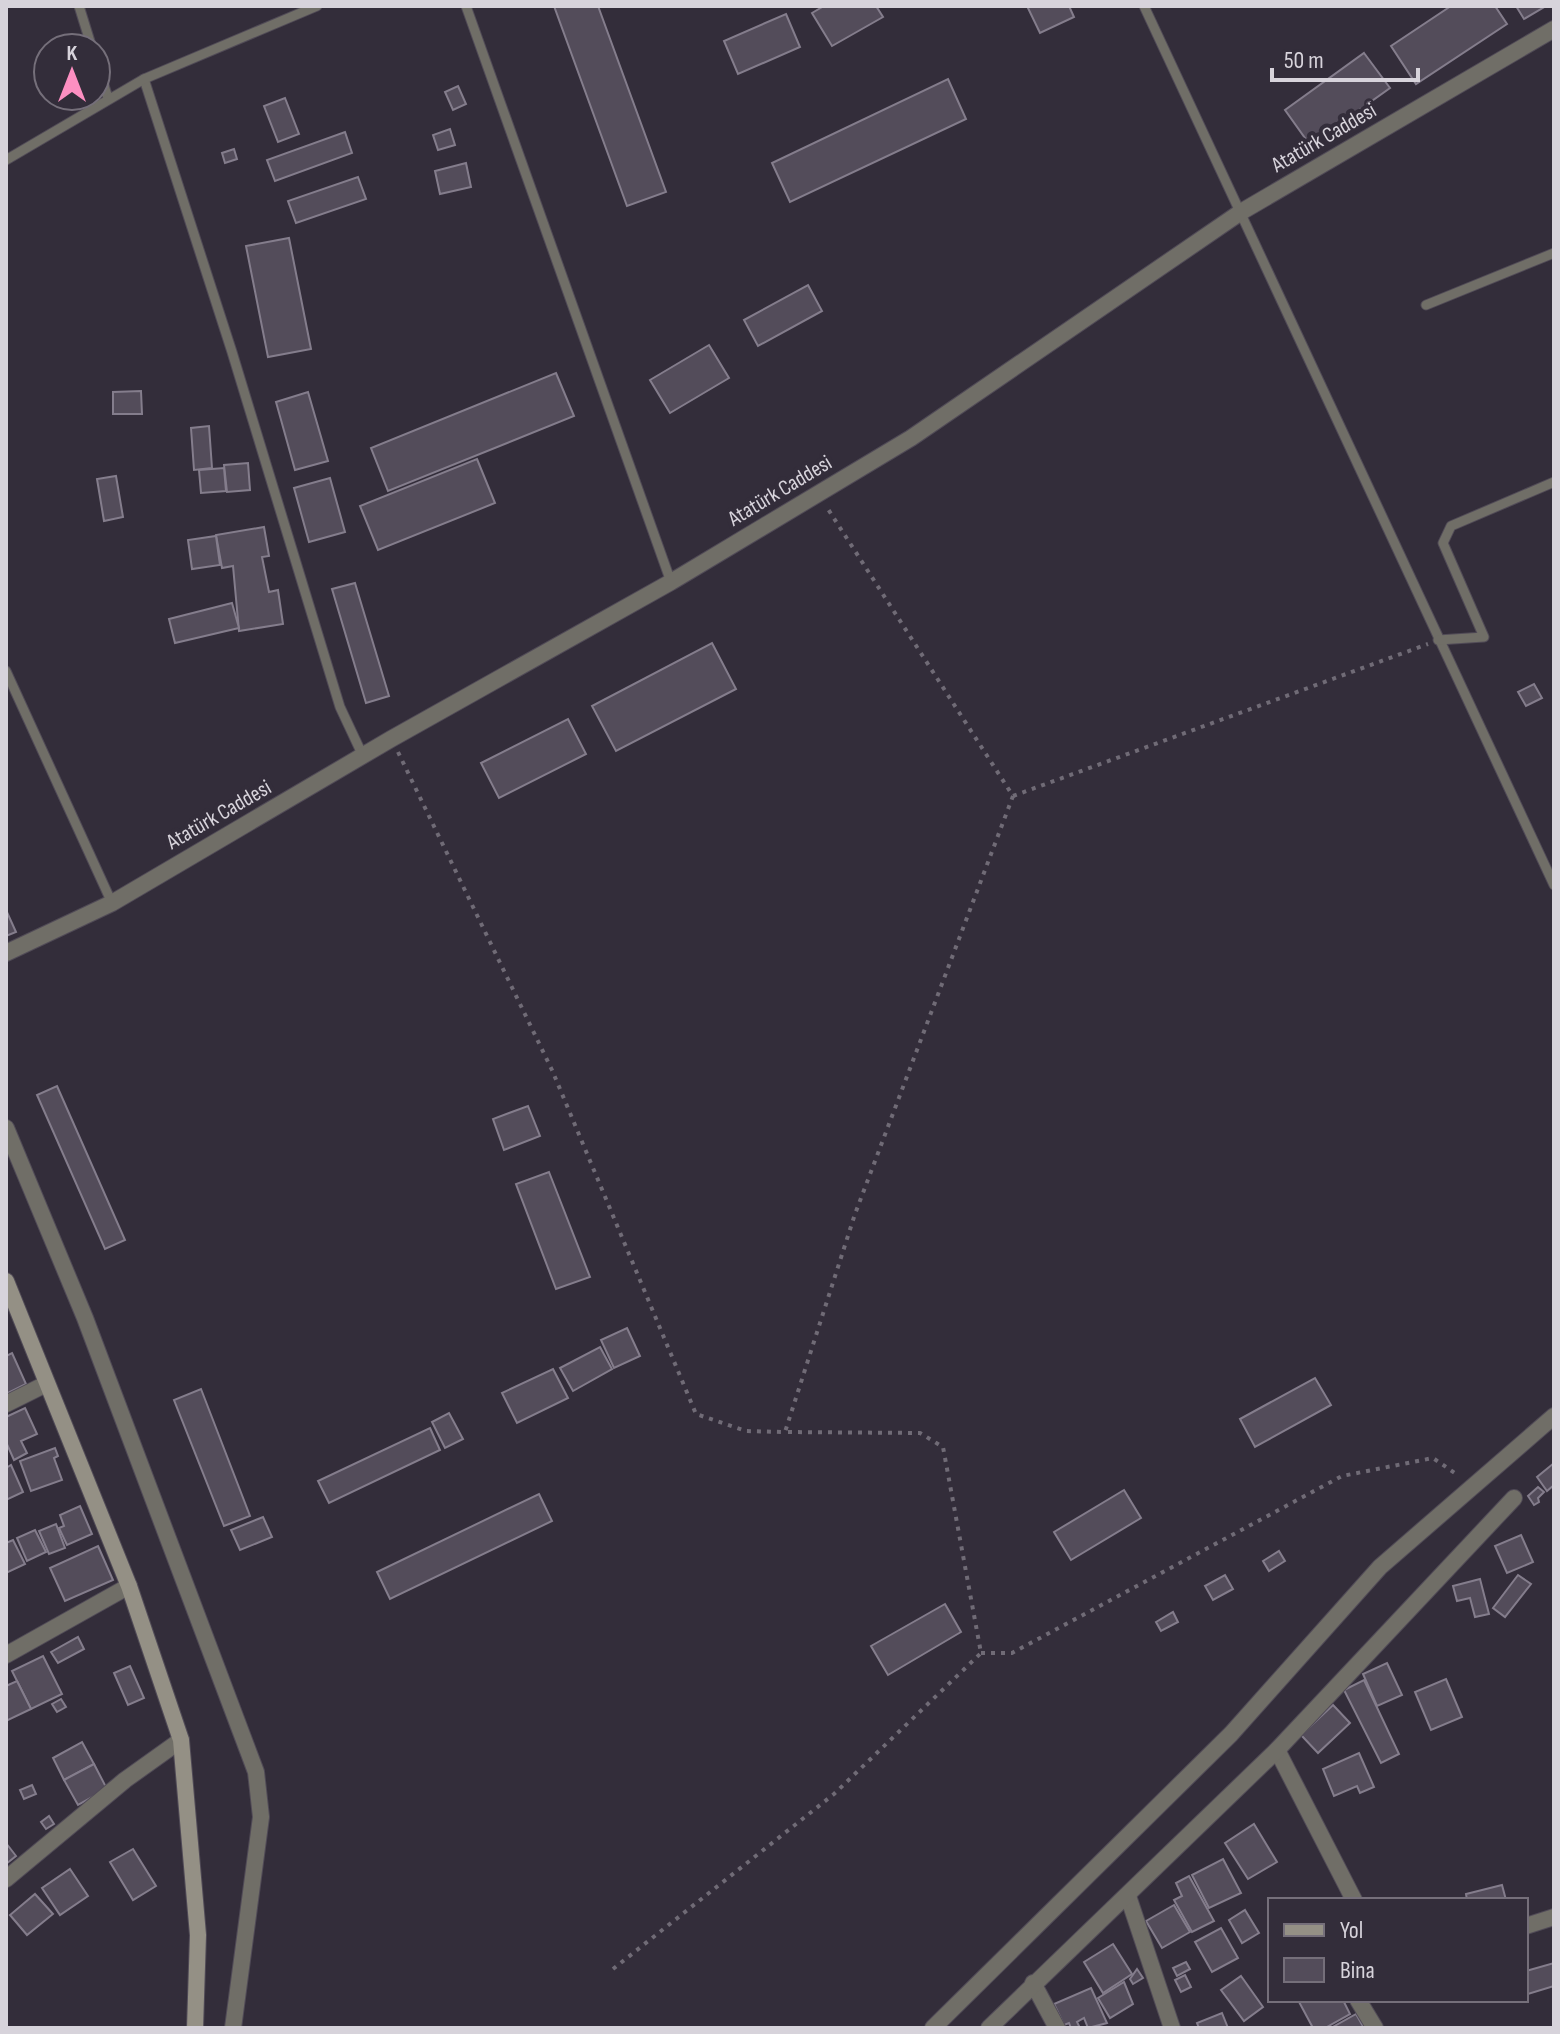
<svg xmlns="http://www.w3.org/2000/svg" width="1560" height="2034" font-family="'Sofia Sans Condensed',sans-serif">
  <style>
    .building { fill: #534c5a; stroke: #847d8c; stroke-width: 2 }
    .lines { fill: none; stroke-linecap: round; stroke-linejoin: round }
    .lane-casing { stroke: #514b57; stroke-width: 11 }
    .street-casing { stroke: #514b57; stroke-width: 18 }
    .secondary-casing { stroke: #514b57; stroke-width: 18 }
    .path { stroke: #706b76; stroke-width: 4; stroke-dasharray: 4 6; stroke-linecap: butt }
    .lane { stroke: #706e67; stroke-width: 9 }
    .street { stroke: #706e67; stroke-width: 16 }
    .secondary { stroke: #949085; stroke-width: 16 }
    .labels { text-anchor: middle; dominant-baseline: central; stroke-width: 8; stroke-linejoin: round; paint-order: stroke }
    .street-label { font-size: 22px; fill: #d7d3db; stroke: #332d3a }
  </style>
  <rect width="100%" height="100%" fill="#332d3a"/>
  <g class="building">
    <polygon points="554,6 598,6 666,192 627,206"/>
    <polygon points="824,6 876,6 883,17 832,46 812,13"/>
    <polygon points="1027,6 1069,6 1074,17 1040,33"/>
    <polygon points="1451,6 1495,6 1507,24 1416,84 1391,46"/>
    <polygon points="1516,6 1546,6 1524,19"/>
    <polygon points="786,14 800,47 738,74 724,41"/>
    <polygon points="1364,53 1390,88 1310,145 1285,110"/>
    <polygon points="948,79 966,119 790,202 772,163"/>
    <polygon points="458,86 466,104 453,110 445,92"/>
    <polygon points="285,98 299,134 278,142 264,106"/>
    <polygon points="450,129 455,145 438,150 433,135"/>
    <polygon points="345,132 352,153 275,181 267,160"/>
    <polygon points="234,149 237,159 225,163 222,153"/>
    <polygon points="466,163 471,187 440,194 435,171"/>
    <polygon points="358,177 366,199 296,223 288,201"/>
    <polygon points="289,238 311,349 268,357 246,246"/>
    <polygon points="808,285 822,311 758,346 744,320"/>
    <polygon points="709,345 729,378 670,413 650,380"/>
    <polygon points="556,373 574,416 388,491 371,448"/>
    <polygon points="141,391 142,414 113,414 113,392"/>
    <polygon points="308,392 328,461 295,470 276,402"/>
    <polygon points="209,426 212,468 194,470 191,428"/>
    <polygon points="477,459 495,503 378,550 360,506"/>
    <polygon points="248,463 250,490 227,492 224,465"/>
    <polygon points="224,468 226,491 201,493 199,470"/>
    <polygon points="116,476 123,517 104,521 97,479"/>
    <polygon points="330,478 345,532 309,542 294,488"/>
    <polygon points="264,527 269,556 262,557 269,592 278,590 283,624 239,631 233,566 222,568 216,535"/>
    <polygon points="216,536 220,565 192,569 188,540"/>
    <polygon points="355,583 389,696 366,703 332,589"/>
    <polygon points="232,603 239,628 175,643 169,619"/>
    <polygon points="712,643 736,689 616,751 592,706"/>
    <polygon points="1534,684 1542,698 1526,706 1518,692"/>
    <polygon points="568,719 586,754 499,798 481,763"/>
    <polygon points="6,910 16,932 6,936"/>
    <polygon points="57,1086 125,1240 105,1249 37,1095"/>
    <polygon points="528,1106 540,1136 504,1150 493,1119"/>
    <polygon points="549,1172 590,1277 556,1289 516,1184"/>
    <polygon points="627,1328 640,1356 614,1368 601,1340"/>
    <polygon points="600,1347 612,1369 573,1391 560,1368"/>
    <polygon points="12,1353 26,1384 6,1394 6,1356"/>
    <polygon points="553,1369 568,1398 517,1423 502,1393"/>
    <polygon points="1315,1378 1331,1405 1255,1447 1240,1419"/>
    <polygon points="201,1389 250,1516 224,1526 174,1400"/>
    <polygon points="25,1408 37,1434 21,1441 27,1453 14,1460 6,1442 6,1417"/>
    <polygon points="449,1413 463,1439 445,1448 432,1422"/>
    <polygon points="430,1428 440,1450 329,1503 318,1481"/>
    <polygon points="55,1448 58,1456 54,1458 62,1480 31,1491 20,1461"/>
    <polygon points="1554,1463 1554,1485 1547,1491 1537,1477"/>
    <polygon points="11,1465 23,1492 6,1500 6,1468"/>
    <polygon points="1538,1487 1544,1492 1538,1498 1539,1502 1534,1505 1528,1496"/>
    <polygon points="1124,1490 1141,1518 1071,1560 1054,1532"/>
    <polygon points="539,1494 552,1521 390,1599 377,1572"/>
    <polygon points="80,1506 92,1534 67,1545 59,1528 64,1526 60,1515"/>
    <polygon points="263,1517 272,1537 240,1550 231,1530"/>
    <polygon points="56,1524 65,1548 49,1554 39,1531"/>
    <polygon points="35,1530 46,1552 27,1561 17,1538"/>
    <polygon points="1521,1535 1533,1562 1507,1573 1495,1546"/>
    <polygon points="13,1540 25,1564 6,1573 6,1543"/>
    <polygon points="98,1546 113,1580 65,1601 50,1568"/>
    <polygon points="1279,1551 1285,1561 1269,1571 1263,1561"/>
    <polygon points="1225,1575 1233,1589 1213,1600 1205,1586"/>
    <polygon points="1518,1575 1531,1584 1505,1617 1493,1608"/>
    <polygon points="1480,1579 1489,1614 1475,1617 1470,1598 1457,1601 1453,1586"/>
    <polygon points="945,1604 961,1632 888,1675 871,1646"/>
    <polygon points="1173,1612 1178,1622 1161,1631 1156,1622"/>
    <polygon points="78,1637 84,1649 58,1663 51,1652"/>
    <polygon points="43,1656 62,1694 31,1709 12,1671"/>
    <polygon points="1387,1663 1402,1695 1377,1706 1363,1674"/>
    <polygon points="130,1666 144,1698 128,1705 114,1673"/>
    <polygon points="1446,1679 1462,1717 1431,1730 1415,1692"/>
    <polygon points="1364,1680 1399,1754 1381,1763 1344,1690"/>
    <polygon points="17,1681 31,1709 6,1721 6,1686"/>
    <polygon points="61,1699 66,1707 57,1712 52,1704"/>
    <polygon points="1333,1705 1350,1723 1318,1753 1301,1735"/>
    <polygon points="82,1742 94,1764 64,1780 53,1758"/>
    <polygon points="1359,1753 1374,1787 1360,1793 1357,1786 1334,1796 1323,1769"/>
    <polygon points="94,1764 107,1789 78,1805 64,1780"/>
    <polygon points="32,1785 36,1794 24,1799 20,1790"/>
    <polygon points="49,1816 54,1824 46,1829 41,1822"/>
    <polygon points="1254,1824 1277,1862 1248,1879 1225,1843"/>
    <polygon points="6,1843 16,1856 6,1864"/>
    <polygon points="133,1849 156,1886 133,1900 110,1862"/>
    <polygon points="1223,1859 1241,1893 1209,1908 1192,1875"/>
    <polygon points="70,1869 88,1896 60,1915 42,1888"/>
    <polygon points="1189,1876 1214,1921 1192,1932 1174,1900 1182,1896 1176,1883"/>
    <polygon points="1502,1885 1506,1900 1467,1900 1466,1894"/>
    <polygon points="35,1894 53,1914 27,1935 10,1915"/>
    <polygon points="1174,1905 1190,1932 1162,1948 1146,1921"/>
    <polygon points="1245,1910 1259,1933 1242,1943 1229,1920"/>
    <polygon points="1221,1928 1238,1958 1212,1972 1195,1942"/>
    <polygon points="1113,1944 1132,1974 1103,1993 1084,1962"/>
    <polygon points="1186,1962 1190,1969 1177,1976 1173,1968"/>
    <polygon points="1554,1963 1554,1986 1528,1994 1526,1971"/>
    <polygon points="1137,1969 1143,1978 1133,1984 1130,1979"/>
    <polygon points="1185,1975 1191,1987 1181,1992 1175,1980"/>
    <polygon points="1241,1976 1263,2007 1244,2021 1221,1990"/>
    <polygon points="1124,1982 1133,2004 1110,2018 1098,1998"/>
    <polygon points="1091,1988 1107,2023 1088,2028 1084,2018 1077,2022 1080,2028 1071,2028 1069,2023 1064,2025 1054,2004"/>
    <polygon points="1298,2000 1343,2000 1350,2014 1325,2028 1313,2028"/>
    <polygon points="1222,2013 1228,2028 1199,2028 1197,2023"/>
    <polygon points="1356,2014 1364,2028 1331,2028"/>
  </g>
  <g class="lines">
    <defs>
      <g id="lane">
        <polyline points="79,6 92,48"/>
        <polyline points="466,6 671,582"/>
        <polyline points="1144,6 1554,885"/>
        <polyline points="96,60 108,98"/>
        <polyline points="144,79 232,352 340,707 363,756"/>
        <polyline points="6,160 144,79 317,6"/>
        <polyline points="1426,305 1554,253"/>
        <polyline points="1438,640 1484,637 1443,543 1451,526 1554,482"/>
        <polyline points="6,671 112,903"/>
      </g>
      <g id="street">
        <polyline points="6,953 112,903 391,739 671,582 911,438 1241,212 1554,29"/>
        <polyline points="6,1128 85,1318 256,1772 261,1817 233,2028"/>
        <polyline points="6,1404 46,1384"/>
        <polyline points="6,1655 129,1586"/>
        <polyline points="1277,1750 1354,1900"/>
        <polyline points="6,1879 125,1780 181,1740"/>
        <polyline points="1128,1896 1172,2028"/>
        <polyline points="1526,1926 1554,1917"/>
        <polyline points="1033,1983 1057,2028"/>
        <polyline points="1358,2000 1375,2028"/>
        <polyline points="933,2028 1231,1734 1380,1567 1554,1416"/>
        <polyline points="989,2028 1277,1750 1514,1498"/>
      </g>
      <polyline id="secondary" points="6,1281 129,1586 181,1740 198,1935 195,2028"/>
    </defs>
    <use href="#lane" class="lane-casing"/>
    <use href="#street" class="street-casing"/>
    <use href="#secondary" class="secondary-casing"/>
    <g class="path">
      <polyline points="398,752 552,1070 696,1414 746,1431 785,1432 855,1214 1013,796 826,506"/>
      <polyline points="1013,796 1428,644"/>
      <polyline points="981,1653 1012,1653 1342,1476 1433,1458 1459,1476"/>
      <polyline points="613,1969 834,1794 981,1653 943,1447 920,1433 785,1432"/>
    </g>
    <use href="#lane" class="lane"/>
    <use href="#street" class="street"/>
    <use href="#secondary" class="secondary"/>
  </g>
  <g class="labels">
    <g class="street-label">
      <text transform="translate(1324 138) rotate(-30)">Atatürk Caddesi</text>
      <text transform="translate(780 491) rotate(-31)">Atatürk Caddesi</text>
      <text transform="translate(219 815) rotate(-30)">Atatürk Caddesi</text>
    </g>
  </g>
  <rect width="1560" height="2034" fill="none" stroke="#d7d3db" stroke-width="16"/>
  <rect x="1268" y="1898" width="260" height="104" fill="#332d3a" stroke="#756f7a" stroke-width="2"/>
  <rect x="1284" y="1924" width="40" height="12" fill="#949085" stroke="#756f7a" stroke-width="2"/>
  <text x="1340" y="1938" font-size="24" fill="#d7d3db">Yol</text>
  <rect x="1284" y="1958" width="40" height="24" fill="#534c5a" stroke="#756f7a" stroke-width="2"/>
  <text x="1340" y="1978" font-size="24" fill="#d7d3db">Bina</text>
  <g transform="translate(72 72)"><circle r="38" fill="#332d3a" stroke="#756f7a" stroke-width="2"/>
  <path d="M0-6L14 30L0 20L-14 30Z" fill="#fc8fc1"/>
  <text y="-12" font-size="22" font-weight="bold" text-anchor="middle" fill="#d7d3db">K</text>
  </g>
  <path d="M1272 68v12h146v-12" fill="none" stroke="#d7d3db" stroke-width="4"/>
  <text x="1284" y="68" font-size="24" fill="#d7d3db" stroke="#332d3a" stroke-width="6" paint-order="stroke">50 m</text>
</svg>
